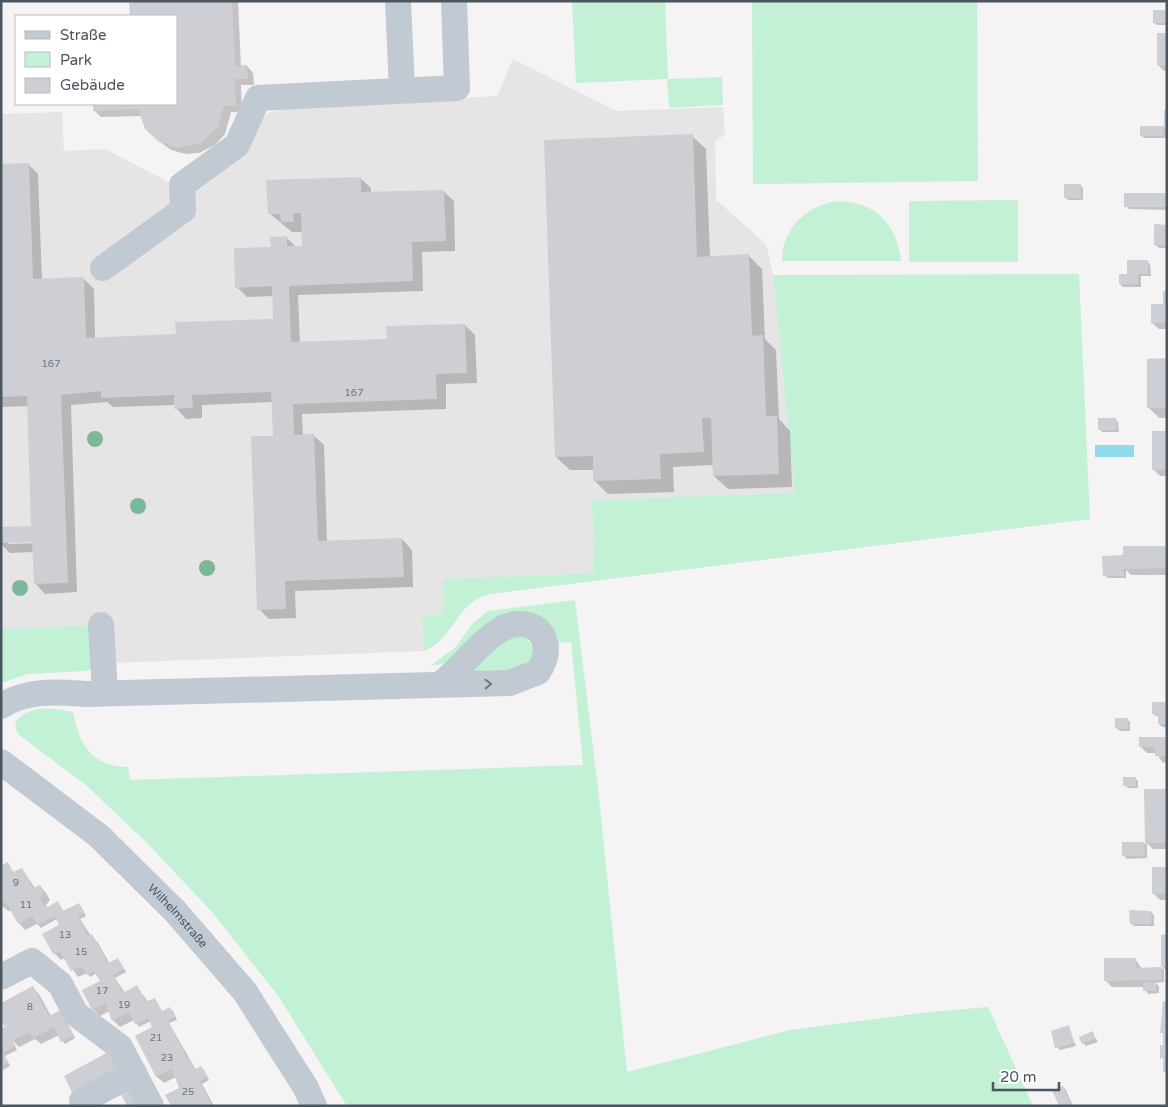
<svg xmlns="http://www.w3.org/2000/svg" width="1168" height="1107" font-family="'Varela Round',sans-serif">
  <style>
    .education { fill: #e6e4e5 }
    .green { fill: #c3f1d5 }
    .water { fill: #90daee }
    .shadow { fill: #0003; fill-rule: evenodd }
    .building { fill: #cdcfd5 }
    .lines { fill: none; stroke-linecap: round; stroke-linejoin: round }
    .minor { stroke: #c1cad2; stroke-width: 26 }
    .tree { fill: #7bb799 }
    .oneway { stroke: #6e7983 }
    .labels { text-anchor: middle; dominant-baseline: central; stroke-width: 4; stroke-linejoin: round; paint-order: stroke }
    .number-label { font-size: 10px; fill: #6b747e }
    .street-label { font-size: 12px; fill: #4a5661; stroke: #fff }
  </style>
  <rect width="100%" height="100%" fill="#f5f3f3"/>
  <polygon class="education" points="513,59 616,111 723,107 725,135 715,141 716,200 766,244 773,275 796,493 592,500 594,573 443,579 444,614 422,615 424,651 113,663 111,624 1,629 1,114 62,112 64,151 105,149 169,182 200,181 266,114 285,108 497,96"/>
  <g class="green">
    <polygon points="572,1 665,1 668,79 722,77 723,105 669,108 667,79 576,83"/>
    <polygon points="752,1 977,1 978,181 753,184"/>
    <polygon points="1018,200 1018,262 909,262 909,201"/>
    <path d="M838,201C877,203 896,223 901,261H782C782,228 807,205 838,201Z"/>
    <path d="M1079,274L1090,519L490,594C455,602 456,638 424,651L422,615L443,614V579L594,573L592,500L795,493L773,275Z"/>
    <path d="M575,600L598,788L627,1072L790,1030L929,1012L988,1007L1033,1106H347L279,997L212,912L148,844L87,786L18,734L15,725L17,720C32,704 54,708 73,712C79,745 93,767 128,767L130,780L583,765L571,642L555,643L547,625L443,664L430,666L456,647L472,624L488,611Z"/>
    <polygon points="90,625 91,669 85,671 28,674 1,683 1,629"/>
    <polygon points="525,636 534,649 534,657 521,671 474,677 471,665 504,637"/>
  </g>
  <rect class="water" x="1095" y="445" width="39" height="12"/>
  <g class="shadow">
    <polygon points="130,1 238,1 241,67 247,66 253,73 254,85 241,85 242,112 231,112 225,134 215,145 199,153 186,154 171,150 155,138 141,116 101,117 94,110 94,104 176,104 176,16 131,16"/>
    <polygon points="1167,11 1167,25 1157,25 1154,22"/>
    <polygon points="1167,34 1167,71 1164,71 1158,65"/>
    <polygon points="1165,111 1167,111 1166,138 1144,138 1141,135 1141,127 1165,127"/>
    <polygon points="692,136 706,149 710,257 749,256 762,269 765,339 776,350 779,419 790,431 792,487 728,489 714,476 714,465 673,467 674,492 608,494 595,481 594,470 570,470 556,457"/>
    <path d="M28,164L38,174L42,280L83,278L94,289L95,338L177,336L275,320L274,296L247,297L237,287L272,248L286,237L296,247H304L303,232H292L269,213L360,178L371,188V193L443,191L454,201L455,251L422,252L423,291L298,295L300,343L388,340L465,325L475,335L477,383L446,384V409L302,414L303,436L313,435L324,445L327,542L402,539L412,550L413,587L295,591L296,618L269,619L259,609L274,437L273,402L202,405V418L186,419L176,408V405L113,407L107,402L71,405L77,592L45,594L35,583L34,552L10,553L1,544V529L33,528L29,406L1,407V165ZM38,540V543L8,544V541Z"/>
    <polygon points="1080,185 1083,188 1083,200 1068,200 1065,197"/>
    <polygon points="1167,194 1167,210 1129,209 1126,206"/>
    <polygon points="1167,226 1167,248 1159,248 1156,245"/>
    <polygon points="1147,261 1150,264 1151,276 1141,276 1141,287 1123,287 1120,284"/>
    <polygon points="1167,292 1167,329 1159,329 1152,323 1164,305"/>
    <polygon points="1167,360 1167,418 1159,418 1148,407"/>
    <polygon points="1115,419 1118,422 1119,432 1102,432 1099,429"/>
    <polygon points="1167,433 1167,476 1160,476 1153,469"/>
    <polygon points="1167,547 1167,616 1166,575 1131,575 1126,570 1126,578 1108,578 1105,575 1125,556"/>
    <polygon points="1167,704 1167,727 1162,727 1159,724 1159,717 1153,714"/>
    <polygon points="1127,719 1130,722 1130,731 1120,731 1117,728"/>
    <polygon points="1167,738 1167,762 1163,763 1156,753 1147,753 1140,746"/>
    <polygon points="1135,778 1138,781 1138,788 1128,788 1125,785"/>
    <polygon points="1146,790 1167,790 1167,849 1153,849 1147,843 1147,858 1127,859 1124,856 1144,843 1146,845"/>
    <polygon points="8,864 14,873 22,869 35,888 40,886 46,893 50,900 46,905 48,909 58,903 64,912 79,904 82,908 86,916 80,919 91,936 98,943 110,964 121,963 126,972 115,978 125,993 137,987 149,1003 155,1000 162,1012 170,1008 173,1011 177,1020 169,1023 196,1070 201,1067 204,1070 209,1080 202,1084 214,1106 172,1106 181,1088 176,1077 164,1083 157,1077 136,1037 155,1027 151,1021 139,1027 134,1020 120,1027 113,1020 109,1011 100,1016 93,1009 101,981 97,973 90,977 87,973 78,977 65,958 61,960 54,953 61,925 57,919 41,928 37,924 25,930 19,923 12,910 8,911 1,905"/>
    <polygon points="1167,868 1167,900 1160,900 1153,893"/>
    <polygon points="1151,912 1154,915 1154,926 1134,926 1131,923"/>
    <polygon points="1162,936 1167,936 1167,971 1164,968 1164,982 1155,983 1159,986 1159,993 1148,994 1145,987 1112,987 1105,980 1135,959 1142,969 1163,969"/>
    <polygon points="33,988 39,994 51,1016 63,1014 75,1038 65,1044 59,1035 41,1044 35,1039 19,1047 12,1040 17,1050 5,1056 10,1066 3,1070 1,1030 6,1028"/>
    <polygon points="1068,1027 1076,1046 1060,1050 1057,1047"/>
    <polygon points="1092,1033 1098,1042 1086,1046 1083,1043"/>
    <polygon points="1063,1087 1066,1090 1073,1106 1061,1106"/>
  </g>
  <g class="building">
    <polygon points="129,1 232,1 235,66 247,65 248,79 235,79 236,106 224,106 218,127 201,143 178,148 158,141 145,129 138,109 93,111 93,104 176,104 176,16 130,16"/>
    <rect x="1153" y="10" width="14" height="13"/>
    <rect x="1157" y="33" width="10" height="32"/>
    <rect x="1164" y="110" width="3" height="16"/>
    <polygon points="1140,126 1164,126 1163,136 1140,136"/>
    <polygon points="693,134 697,257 749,254 752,336 763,335 766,416 777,416 779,474 713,476 711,418 702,418 704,452 660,454 661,479 593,481 593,456 555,457 544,140"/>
    <polygon points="29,163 33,279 84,277 86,338 176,334 175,322 273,319 272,286 235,288 234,248 271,247 270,237 287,236 287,246 302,246 301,213 293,213 294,222 281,222 280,214 268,214 266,180 361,177 361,192 444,190 446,241 412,242 413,281 289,286 291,342 387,339 386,326 465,324 467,373 436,374 437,399 293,404 294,435 314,434 318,541 402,538 404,577 285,581 286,609 257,610 251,436 273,436 271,392 192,395 193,408 174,409 174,395 101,398 101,391 61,395 68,583 34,584 32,542 1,543 1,527 31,526 27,396 1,397 1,164"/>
    <rect x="1064" y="184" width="17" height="14"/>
    <rect x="1124" y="193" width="43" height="14"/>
    <polygon points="1154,224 1167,225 1167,245 1154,245"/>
    <polygon points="1127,260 1148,260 1148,274 1138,274 1138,284 1119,284 1119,274 1127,274"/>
    <polygon points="1163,291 1167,291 1167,323 1151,323 1151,304 1163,304"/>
    <polygon points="1167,358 1167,408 1147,408 1147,359"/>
    <rect x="1098" y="418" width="18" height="12"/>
    <rect x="1152" y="431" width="15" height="39"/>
    <polygon points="1123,546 1167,546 1167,575 1165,568 1123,569 1124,576 1103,576 1102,556 1123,555"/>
    <polygon points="1152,702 1167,702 1167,724 1158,724 1158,714 1152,714"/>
    <polygon points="1115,718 1128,718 1128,729 1115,728"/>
    <polygon points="1139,737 1167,737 1167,756 1155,756 1155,747 1139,747"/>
    <rect x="1123" y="777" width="13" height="9"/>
    <polygon points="1144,789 1167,789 1167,843 1145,843"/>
    <polygon points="1122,842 1144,842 1145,856 1122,856"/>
    <polygon points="8,862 13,872 22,868 33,888 40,885 44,892 40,898 46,908 58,901 63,911 79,903 84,913 78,916 88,936 92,934 108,963 118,958 124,969 113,975 123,993 137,985 146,1002 155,998 162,1011 170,1007 175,1017 168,1020 188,1060 190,1059 195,1069 201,1066 207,1077 200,1081 212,1106 171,1106 165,1095 179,1088 172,1069 156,1077 135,1036 152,1027 148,1018 135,1024 129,1012 112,1021 105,1003 92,1010 82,990 100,981 94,971 86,975 81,966 71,971 60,951 53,954 42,934 59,925 55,916 37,925 32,916 18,924 6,902 1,905 1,866"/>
    <rect x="1152" y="867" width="15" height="27"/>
    <polygon points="1129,910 1151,911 1151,924 1130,924"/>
    <polygon points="1167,934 1167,967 1161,967 1162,980 1104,981 1104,958 1136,958 1136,968 1161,967 1161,935"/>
    <rect x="1143" y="982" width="13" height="9"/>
    <polygon points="33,986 49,1016 60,1010 73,1035 61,1042 54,1027 33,1038 30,1032 12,1041 15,1046 3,1053 8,1063 1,1066 1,1029 5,1027 1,1021 1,1003"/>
    <polygon points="1163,1001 1167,1001 1167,1072 1163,1072 1163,1058 1160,1059 1160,1045 1163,1045 1163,1033 1160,1033"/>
    <polygon points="1069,1025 1074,1043 1055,1048 1051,1031"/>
    <polygon points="1093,1031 1095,1039 1082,1044 1079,1037"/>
    <polygon points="110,1051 118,1068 72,1092 64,1076"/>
    <polygon points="1063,1086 1072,1106 1059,1106 1052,1090"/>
    <polygon points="129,1088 138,1105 136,1106 127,1106 120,1093"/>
  </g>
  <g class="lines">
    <g class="minor">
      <polyline points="398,1 402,90"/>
      <polyline points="103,268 183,210 182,185 237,145 258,98 457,88 454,1"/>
      <polyline points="101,625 105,693"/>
      <path d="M1,706C28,689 57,692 87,694L510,683L538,672C544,663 548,654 545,643C543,635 539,629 531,626C496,612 466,668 439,685"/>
      <path id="s1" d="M1,762L99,836L175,911L245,992L306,1088L314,1106"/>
      <polyline points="1,977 32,961 60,984 76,1014 120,1047 151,1106"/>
      <polyline points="82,1101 134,1073"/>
    </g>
  </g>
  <g class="tree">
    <circle cx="95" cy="439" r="8"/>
    <circle cx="138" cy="506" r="8"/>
    <circle cx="207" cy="568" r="8"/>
    <circle cx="20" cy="588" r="8"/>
  </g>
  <defs><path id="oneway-chevron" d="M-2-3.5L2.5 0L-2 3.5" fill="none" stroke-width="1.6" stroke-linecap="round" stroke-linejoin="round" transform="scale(1.25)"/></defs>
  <use class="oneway" href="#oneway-chevron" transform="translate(488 684) rotate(-2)"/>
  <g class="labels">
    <g class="number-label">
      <text x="51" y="364">167</text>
      <text x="354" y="393">167</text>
      <text x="16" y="883">9</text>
      <text x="26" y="905">11</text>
      <text x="65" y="935">13</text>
      <text x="81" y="952">15</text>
      <text x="102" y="991">17</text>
      <text x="124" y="1005">19</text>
      <text x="30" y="1007">8</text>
      <text x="156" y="1038">21</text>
      <text x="167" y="1058">23</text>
      <text x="188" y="1092">25</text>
    </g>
    <g class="street-label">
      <text stroke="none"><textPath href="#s1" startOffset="235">Wilhelmstraße</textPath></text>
    </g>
  </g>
  <rect width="1168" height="1107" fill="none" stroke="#4a5661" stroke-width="5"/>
  <rect x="15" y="15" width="162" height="90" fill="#ffffff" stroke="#b7bbc0"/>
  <rect x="25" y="31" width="25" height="8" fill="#c1cad2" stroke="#b7bbc0"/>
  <text x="60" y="40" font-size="15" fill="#4a5661">Straße</text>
  <rect x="25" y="52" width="25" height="15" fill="#c3f1d5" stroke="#b7bbc0"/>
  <text x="60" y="65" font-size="15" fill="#4a5661">Park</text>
  <rect x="25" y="78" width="25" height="15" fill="#cdcfd5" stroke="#b7bbc0"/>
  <text x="60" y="90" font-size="15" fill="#4a5661">Gebäude</text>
  <path d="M993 1082v8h66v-8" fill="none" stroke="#4a5661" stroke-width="2.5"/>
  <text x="1000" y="1082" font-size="15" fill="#4a5661" stroke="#ffffff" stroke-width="4" paint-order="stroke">20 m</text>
</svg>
